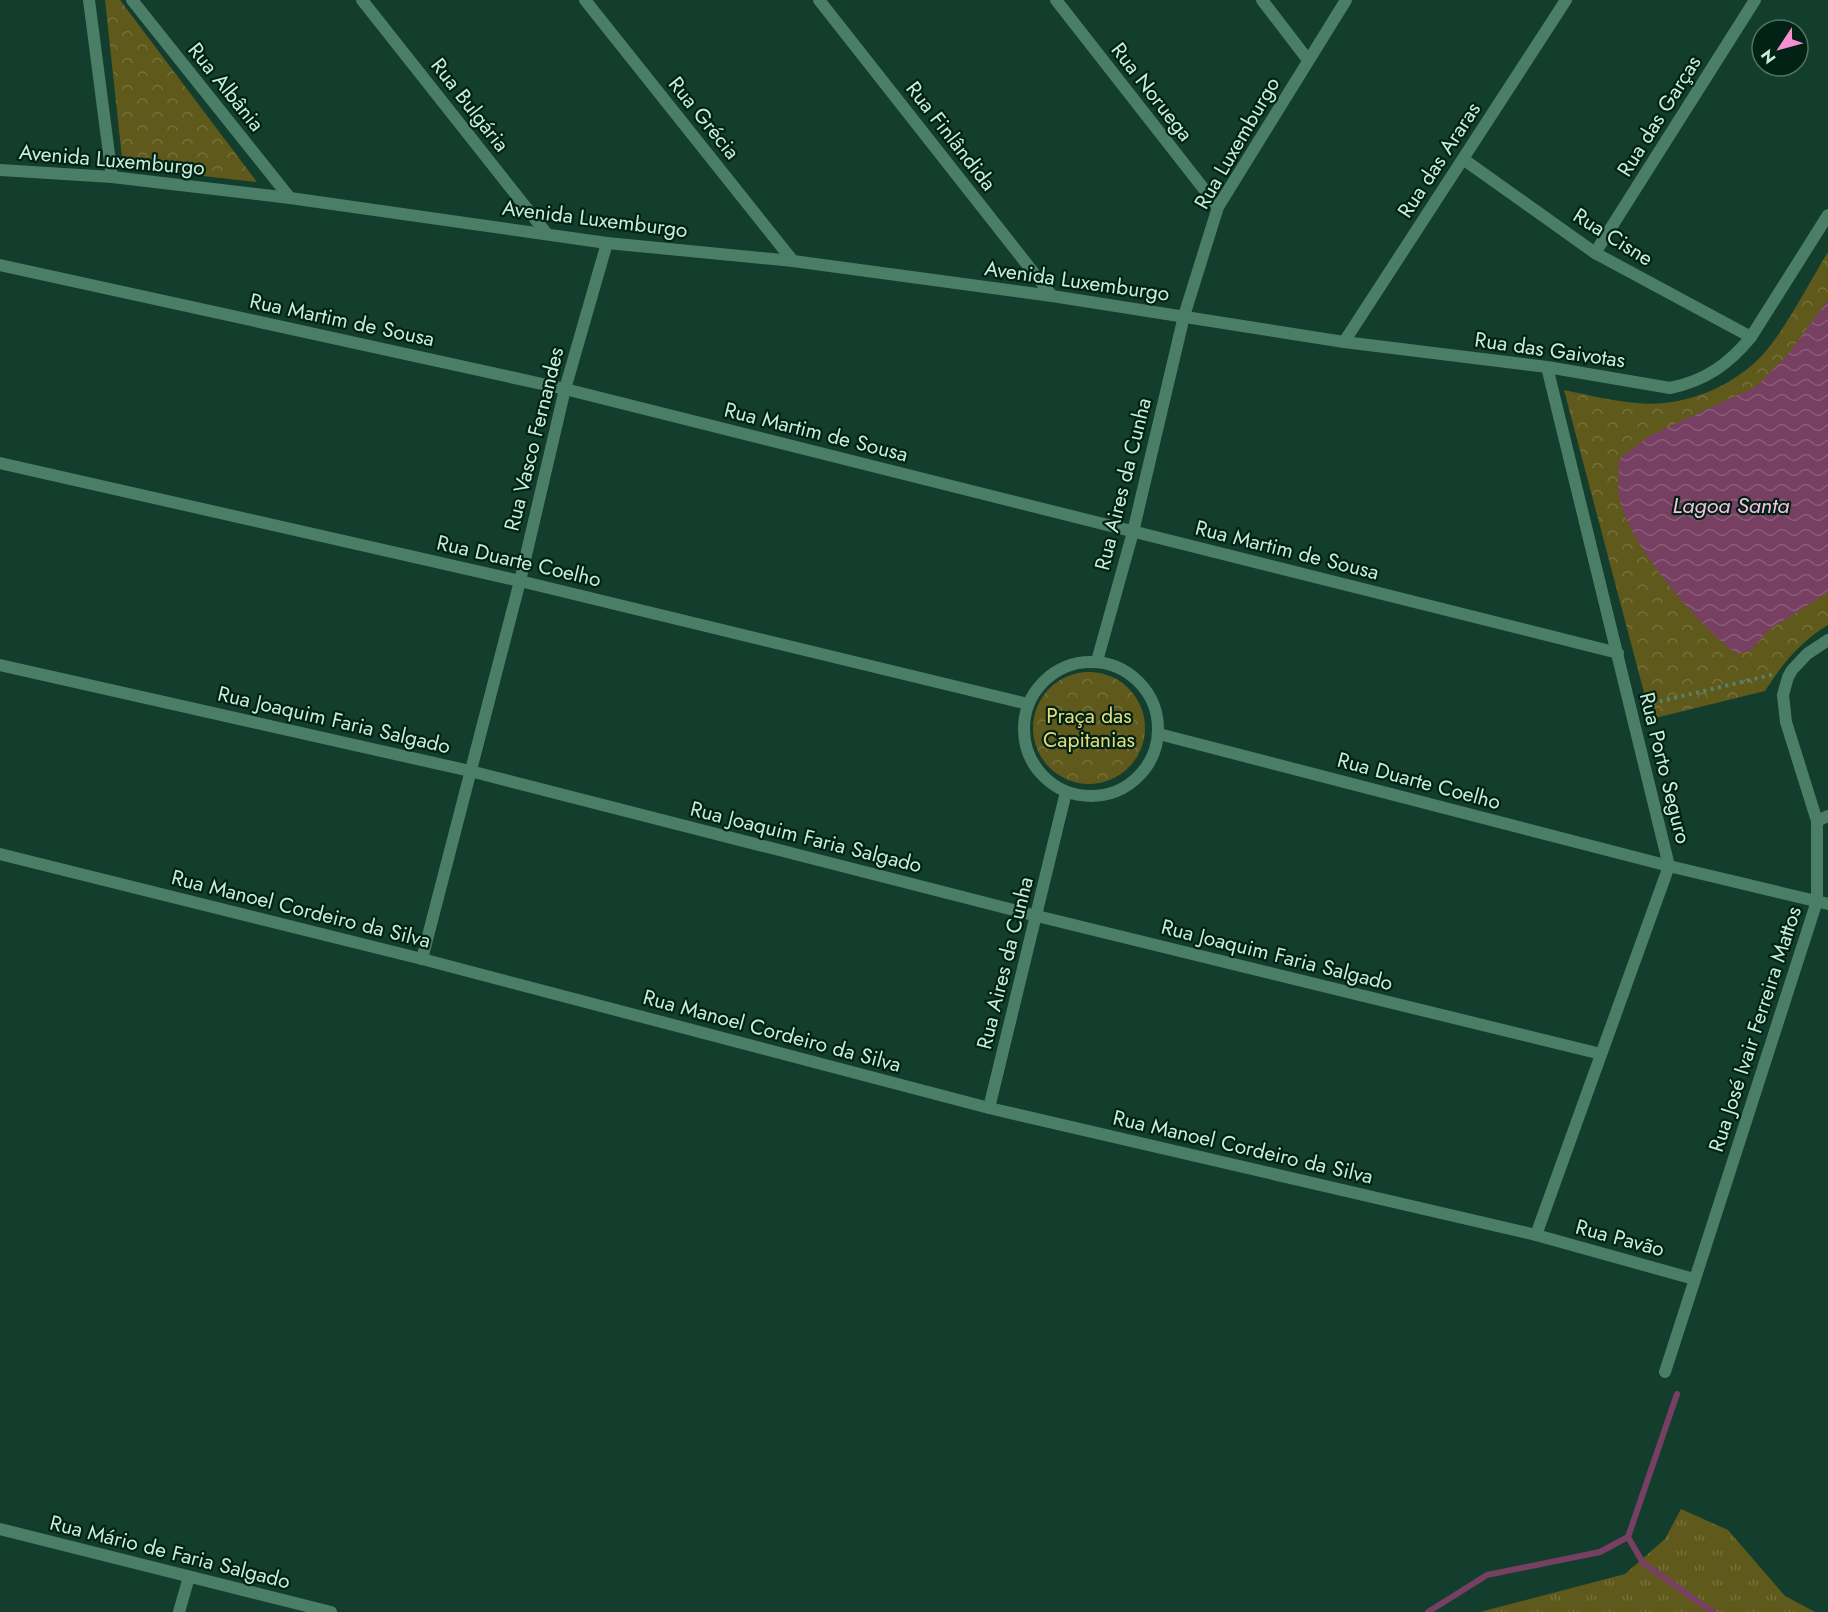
<svg xmlns="http://www.w3.org/2000/svg" width="1828" height="1612" font-family="Jost,sans-serif">
  <style>
    .grass { fill: url(#grass-tufts) }
    .park { fill: url(#park-crowns) }
    .water { fill: url(#water-waves) }
    .lines { fill: none; stroke-linecap: round; stroke-linejoin: round }
    .stream { stroke: #774062; stroke-width: 6 }
    .path { stroke: #58806f; stroke-width: 4; stroke-dasharray: 3 4.5; stroke-linecap: butt }
    .street { stroke: #4b7e66; stroke-width: 12 }
    .labels { text-anchor: middle; dominant-baseline: central; stroke-width: 4.5; stroke-linejoin: round; paint-order: stroke }
    .street-label { font-size: 21px; fill: #c8eedb; stroke: #012215 }
    .park-label { font-size: 21px; fill: #e7dc7c; stroke: #012215 }
    .water-label { font-size: 22px; font-style: italic; fill: #f7c2e1; stroke: #012215 }
  </style>
  <defs>
    <pattern id="grass-tufts" width="24" height="20" patternUnits="userSpaceOnUse" patternTransform="scale(1.5)"><rect width="24" height="20" fill="#60591c"/><path d="M3 7l-1-3M5 7V3M7 7l1-3M15 17l-1-3M17 17v-4M19 17l1-3" fill="none" stroke="#75713c"/></pattern>
    <pattern id="park-crowns" width="20" height="18" patternUnits="userSpaceOnUse" patternTransform="scale(1.5)"><rect width="20" height="18" fill="#60591c"/><path d="M2 6a3 3 0 1 1 6 0M12 15a3 3 0 1 1 6 0" fill="none" stroke="#75713c"/></pattern>
    <pattern id="water-waves" width="16" height="10" patternUnits="userSpaceOnUse" patternTransform="scale(1.5)"><rect width="16" height="10" fill="#774062"/><path d="M0 5q4-4 8 0t8 0" fill="none" stroke="#895c78"/></pattern>
  </defs>
  <rect width="100%" height="100%" fill="#133d2c"/>
  <polygon class="grass" points="1681,1509 1728,1530 1785,1596 1815,1612 1480,1612 1625,1574 1665,1539"/>
  <g class="park">
    <polygon points="105,0 120,0 257,182 123,167"/>
    <path d="M1828,252V625C1801,641 1782,664 1765,691L1651,719L1564,390C1588,395 1612,401 1636,403C1685,408 1740,385 1770,346C1792,317 1809,283 1828,252Z"/>
    <circle cx="1089" cy="728" r="56"/>
  </g>
  <path class="water" d="M1828,300V592L1769,630L1751,650L1737,654C1698,625 1635,551 1621,505C1617,492 1619,473 1619,459L1649,436L1757,386L1789,353Z"/>
  <g class="lines">
    <g class="stream">
      <polyline points="1628,1537 1643,1563 1713,1612"/>
      <polyline points="1428,1612 1487,1575 1600,1552 1628,1537 1677,1394"/>
    </g>
    <polyline class="path" points="1645,705 1775,674"/>
    <g class="street">
      <polyline points="89,0 112,177"/>
      <polyline points="132,0 290,198"/>
      <polyline points="362,0 547,234"/>
      <polyline points="585,0 793,261"/>
      <polyline points="819,0 1052,296"/>
      <polyline points="1056,0 1218,207"/>
      <polyline points="1262,0 1308,60"/>
      <polyline points="1463,159 1595,253 1751,337"/>
      <path d="M0,170L112,177L290,198L607,243L793,261L1052,296L1344,342L1547,367L1670,388C1705,381 1729,364 1751,337L1828,215"/>
      <polyline points="1595,253 1755,0"/>
      <polyline points="0,265 565,389 1618,653"/>
      <polyline points="1344,342 1566,0"/>
      <polyline points="0,463 520,581 1028,704"/>
      <polyline points="1097,661 1133,532 1184,316 1218,207 1346,0"/>
      <circle cx="1091" cy="729" r="67"/>
      <polyline points="0,665 470,771 1037,916 1601,1054"/>
      <polyline points="1159,734 1669,866 1828,904"/>
      <polyline points="1817,821 1828,816"/>
      <polyline points="0,854 422,959 989,1108 1536,1235 1694,1279"/>
      <polyline points="422,959 520,581 565,389 607,243"/>
      <polyline points="989,1108 1066,792"/>
      <polyline points="1536,1235 1669,866 1547,367"/>
      <polyline points="1665,1372 1817,901 1817,821 1786,722 1783,695 1788,677 1792,670 1807,654 1828,640"/>
      <polyline points="0,1529 331,1612"/>
      <polyline points="179,1612 189,1577"/>
    </g>
  </g>
  <g class="labels">
    <g class="street-label">
      <text transform="translate(226 87) rotate(51)">Rua Albânia</text>
      <text transform="translate(1152 92) rotate(52)">Rua Noruega</text>
      <text transform="translate(470 105) rotate(52)">Rua Bulgária</text>
      <text transform="translate(1659 116) rotate(-58)">Rua das Garças</text>
      <text transform="translate(704 118) rotate(51)">Rua Grécia</text>
      <text transform="translate(951 136) rotate(52)">Rua Finlândida</text>
      <text transform="translate(1237 143) rotate(-60)">Rua Luxemburgo</text>
      <text transform="translate(112 160) rotate(5)">Avenida Luxemburgo</text>
      <text transform="translate(1439 160) rotate(-57)">Rua das Araras</text>
      <text transform="translate(595 219) rotate(7)">Avenida Luxemburgo</text>
      <text transform="translate(1613 237) rotate(32)">Rua Cisne</text>
      <text transform="translate(1077 281) rotate(8)">Avenida Luxemburgo</text>
      <text transform="translate(342 320) rotate(12)">Rua Martim de Sousa</text>
      <text transform="translate(1550 350) rotate(8)">Rua das Gaivotas</text>
      <text transform="translate(816 432) rotate(14)">Rua Martim de Sousa</text>
      <text transform="translate(534 439) rotate(-76)">Rua Vasco Fernandes</text>
      <text transform="translate(1123 484) rotate(-76)">Rua Aires da Cunha</text>
      <text transform="translate(1287 550) rotate(14)">Rua Martim de Sousa</text>
      <text transform="translate(519 561) rotate(13)">Rua Duarte Coelho</text>
      <text transform="translate(334 720) rotate(13)">Rua Joaquim Faria Salgado</text>
      <text transform="translate(1665 768) rotate(76)">Rua Porto Seguro</text>
      <text transform="translate(1419 781) rotate(15)">Rua Duarte Coelho</text>
      <text transform="translate(806 837) rotate(14)">Rua Joaquim Faria Salgado</text>
      <text transform="translate(301 909) rotate(14)">Rua Manoel Cordeiro da Silva</text>
      <text transform="translate(1277 955) rotate(14)">Rua Joaquim Faria Salgado</text>
      <text transform="translate(1005 963) rotate(-76)">Rua Aires da Cunha</text>
      <text transform="translate(1755 1029) rotate(-72)">Rua José Ivair Ferreira Mattos</text>
      <text transform="translate(772 1031) rotate(15)">Rua Manoel Cordeiro da Silva</text>
      <text transform="translate(1243 1147) rotate(13)">Rua Manoel Cordeiro da Silva</text>
      <text transform="translate(1620 1238) rotate(15)">Rua Pavão</text>
      <text transform="translate(170 1552) rotate(14)">Rua Mário de Faria Salgado</text>
    </g>
    <g class="park-label">
      <text x="1089" y="716">Praça das<tspan x="1089" dy="24">Capitanias</tspan></text>
    </g>
    <g class="water-label">
      <text x="1731" y="505">Lagoa Santa</text>
    </g>
  </g>
  <g transform="translate(1780 48) rotate(234)"><circle r="28" fill="#012215" stroke="#517464" stroke-width="1.5"/>
  <path d="M0-4.5L10 22L0 15L-10 22Z" fill="#f690d0"/>
  <text y="-9" font-size="16" font-weight="bold" text-anchor="middle" fill="#c8eedb">N</text>
  </g>
</svg>
